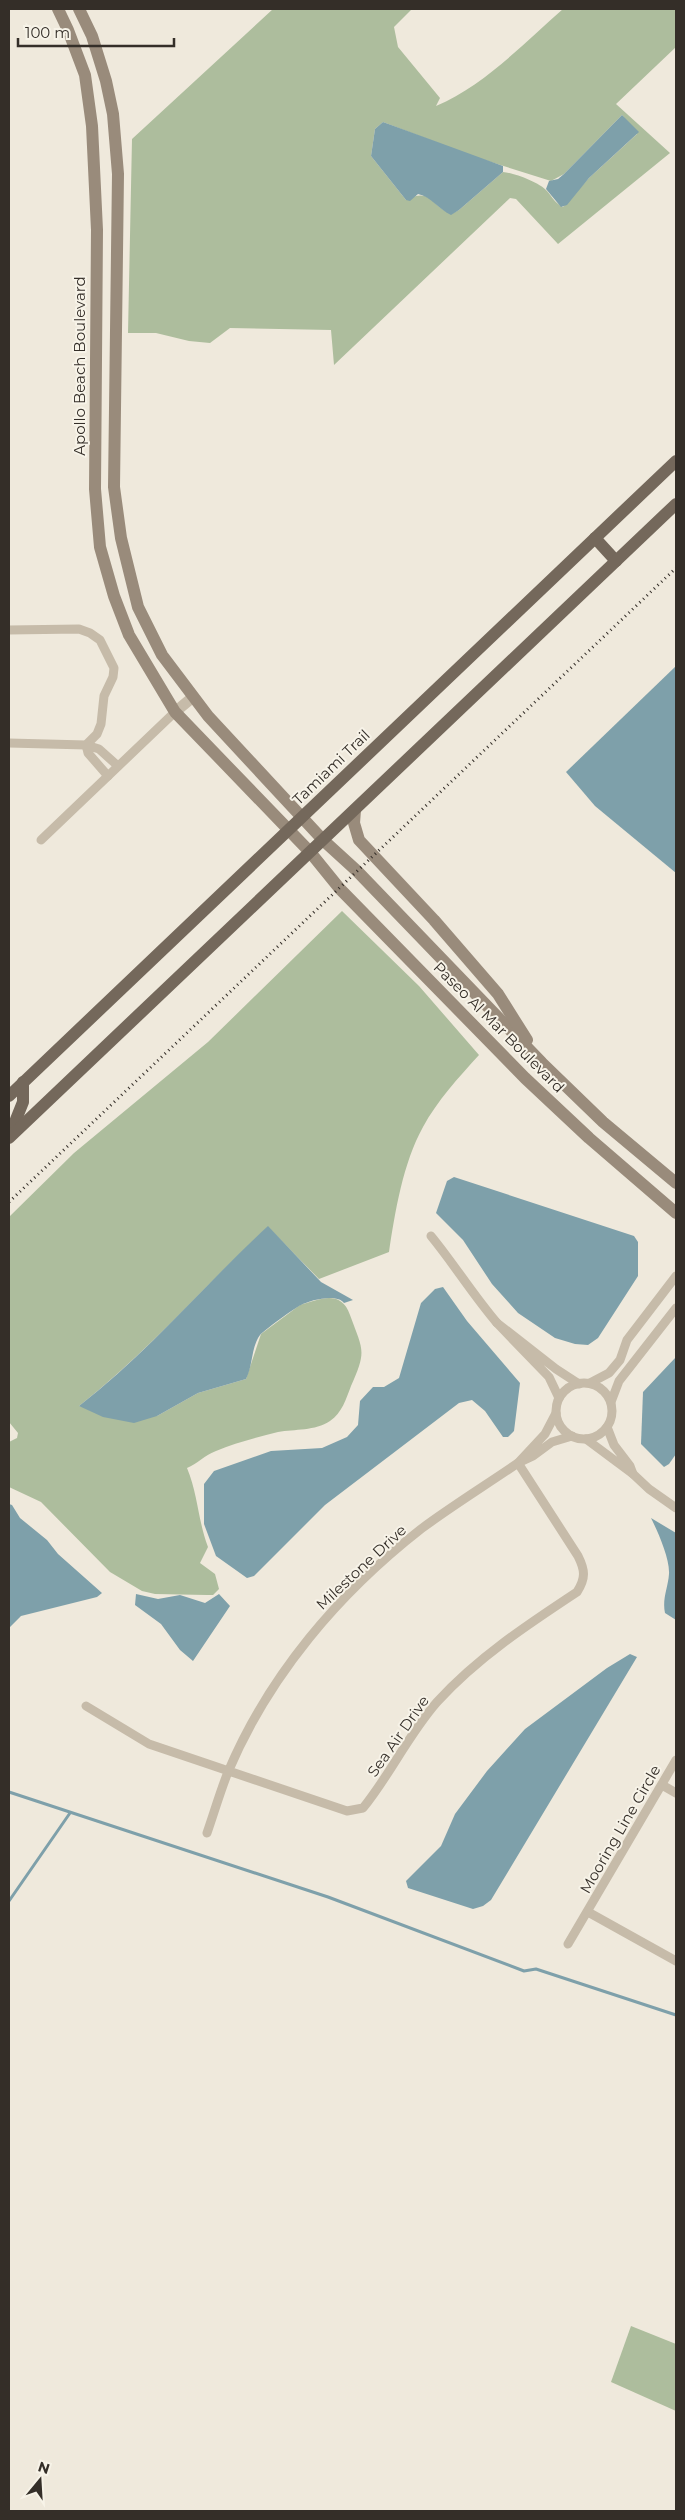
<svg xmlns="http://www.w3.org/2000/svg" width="685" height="2520" font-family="Montserrat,sans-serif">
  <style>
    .green { fill: #adbd9d; fill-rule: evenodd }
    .water { fill: #7ea0aa }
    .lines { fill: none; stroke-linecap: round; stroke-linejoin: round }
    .stream { stroke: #7ea0aa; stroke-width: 3 }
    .minor { stroke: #c6bba9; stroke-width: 9 }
    .tertiary { stroke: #c6bba9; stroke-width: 11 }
    .secondary { stroke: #998b7b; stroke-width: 12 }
    .primary { stroke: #74685b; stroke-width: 12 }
    .rail { stroke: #342e28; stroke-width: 3; stroke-dasharray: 1 4; stroke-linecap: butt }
    .labels { text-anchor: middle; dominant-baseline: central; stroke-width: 4; stroke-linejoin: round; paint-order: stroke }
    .street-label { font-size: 15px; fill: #342e28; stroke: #f7f3e8 }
  </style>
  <rect width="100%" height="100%" fill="#efe9dc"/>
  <g class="green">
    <path d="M273,9H412L394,27L398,47L440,98L436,106C485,85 524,43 563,9H676V47L616,104L670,153L558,244L516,199L510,198L334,365L331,330L230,328L210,343L189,341L156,333H128L132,139ZM622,115L637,134L589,178L563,207C556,204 552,197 547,191C539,182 514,173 503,172L459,210L451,214C430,205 431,187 406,200L371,156L375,129L383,122L472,156L551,181L564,174Z"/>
    <path d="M342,911L419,986L479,1055C459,1077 437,1101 423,1127C403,1163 395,1212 389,1252L319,1279L268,1227C203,1287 149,1351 79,1406L157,1416L198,1393L246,1379L261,1334L300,1305C320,1299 341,1289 350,1315C363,1351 367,1350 351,1386C346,1399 342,1413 330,1421C315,1431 295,1429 278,1432C258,1437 235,1443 216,1451C205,1455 197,1464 187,1468C198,1494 198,1521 208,1547L200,1563L215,1574L219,1589L213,1595H207L155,1594L142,1591L110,1572L41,1502L9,1487V1442L17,1438L18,1433L9,1422V1217L74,1153L208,1042Z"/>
    <polygon points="631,2326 676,2344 676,2411 611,2382"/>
  </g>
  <g class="water">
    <polygon points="622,115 639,132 589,178 567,205 561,207 546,189 549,181 558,179 564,174"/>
    <path d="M383,122L503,166V172L459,210L451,215C438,209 432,197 418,194L410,201L406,200L371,156L375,129Z"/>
    <polygon points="676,666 676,873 595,806 566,772"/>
    <polygon points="454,1177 634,1236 638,1242 638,1276 598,1338 588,1345 575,1344 555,1338 518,1313 492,1284 463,1240 436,1213 447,1181"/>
    <path d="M268,1226L321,1282L353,1300L344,1303C337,1293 310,1300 301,1305C296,1307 263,1331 260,1335C251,1347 253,1366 246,1379L198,1393L157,1416L134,1423L103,1417L79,1406C149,1352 203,1286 268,1226Z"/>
    <polygon points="443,1287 467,1321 520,1383 514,1431 508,1437 503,1437 485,1411 472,1400 459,1403 325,1505 254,1576 247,1578 216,1556 204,1524 204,1484 214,1471 271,1451 322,1448 347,1437 358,1425 360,1401 373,1387 384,1387 399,1378 421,1303 435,1289"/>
    <polygon points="676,1357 676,1454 669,1464 664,1467 641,1444 643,1392"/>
    <polygon points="9,1504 12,1505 20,1518 47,1540 58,1554 102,1593 97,1597 21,1616 9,1628"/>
    <path d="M651,1518L676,1533V1620L665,1613C662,1599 668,1588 669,1574C670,1559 658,1532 651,1518Z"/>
    <polygon points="136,1594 158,1599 180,1595 205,1603 219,1594 230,1606 193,1661 180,1650 161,1624 135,1605"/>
    <polygon points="630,1654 637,1657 491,1900 483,1906 473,1909 408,1888 406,1881 441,1846 455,1814 487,1771 525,1729 607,1668"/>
  </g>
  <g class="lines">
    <g class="stream">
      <polyline points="9,1792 328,1897 524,1971 536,1969 676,2015"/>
      <polyline points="9,1901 70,1813"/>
    </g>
    <g class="minor">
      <polyline points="9,630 79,629 90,633 100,640 114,668 113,677 104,696 101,724 97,734 86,745 9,743"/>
      <polyline points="108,776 88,753 86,745 99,749 118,766"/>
      <polyline points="41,840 175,712"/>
      <path d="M431,1236C454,1264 473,1295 497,1323"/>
      <polyline points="590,1383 609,1373 620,1360 627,1340 676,1276"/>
      <circle cx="584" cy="1411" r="28"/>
      <polyline points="559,1398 549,1377 497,1323 556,1369 579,1384"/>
      <polyline points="611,1402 619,1381 676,1308"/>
      <polyline points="556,1413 545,1434 518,1463 533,1456 552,1442 572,1436"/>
      <polyline points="586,1439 633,1474 630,1466 614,1445 607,1427"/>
      <polyline points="633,1474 649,1489 676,1508"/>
      <path d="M86,1706L149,1744L347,1811L363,1808C390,1775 408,1735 437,1702C477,1658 527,1625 577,1592C586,1578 585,1570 578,1556L518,1463C486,1485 452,1506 421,1529C339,1593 269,1675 228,1772C220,1792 214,1813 207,1833"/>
      <polyline points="662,1785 676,1793"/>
      <polyline points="588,1912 676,1961"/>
      <polyline points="568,1944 676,1760"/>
    </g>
    <polyline class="tertiary" points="175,712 193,697"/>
    <g class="secondary">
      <polyline points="58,9 68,30 85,75 92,126 97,230 95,489 100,547 114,596 129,635 175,712 310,852 340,889 525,1078 589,1138 676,1213"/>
      <polyline points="79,9 92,36 106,81 113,114 118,174 114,487 121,538 138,607 162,655 208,716 323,840 357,871 542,1063 603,1122 676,1183"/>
      <polyline points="355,810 354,823 359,840 434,920 498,994 527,1040"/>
    </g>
    <g class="primary">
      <polyline points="595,538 616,561"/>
      <polyline points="9,1096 676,461"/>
      <polyline points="11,1132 23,1102 23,1082"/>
      <polyline points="9,1138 676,504"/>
    </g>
    <polyline class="rail" points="9,1202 676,568"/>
  </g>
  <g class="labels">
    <g class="street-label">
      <text transform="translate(79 366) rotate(-90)">Apollo Beach Boulevard</text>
      <text transform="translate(331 767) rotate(-44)">Tamiami Trail</text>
      <text transform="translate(499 1027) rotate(45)">Paseo Al Mar Boulevard</text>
      <text transform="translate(361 1567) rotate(-43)">Milestone Drive</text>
      <text transform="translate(398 1736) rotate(-55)">Sea Air Drive</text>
      <text transform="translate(620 1829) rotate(-60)">Mooring Line Circle</text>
    </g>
  </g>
  <rect width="685" height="2520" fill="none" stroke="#342e28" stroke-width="20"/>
  <g transform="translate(40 2480) rotate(18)" stroke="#f7f3e8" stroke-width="4" paint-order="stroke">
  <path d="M0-4L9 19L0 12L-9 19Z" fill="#342e28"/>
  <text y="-8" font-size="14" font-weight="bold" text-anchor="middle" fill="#342e28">N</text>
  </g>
  <path d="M18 38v8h156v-8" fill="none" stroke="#342e28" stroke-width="2.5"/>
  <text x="25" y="38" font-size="15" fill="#342e28" stroke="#f7f3e8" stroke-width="4" paint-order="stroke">100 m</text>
</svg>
